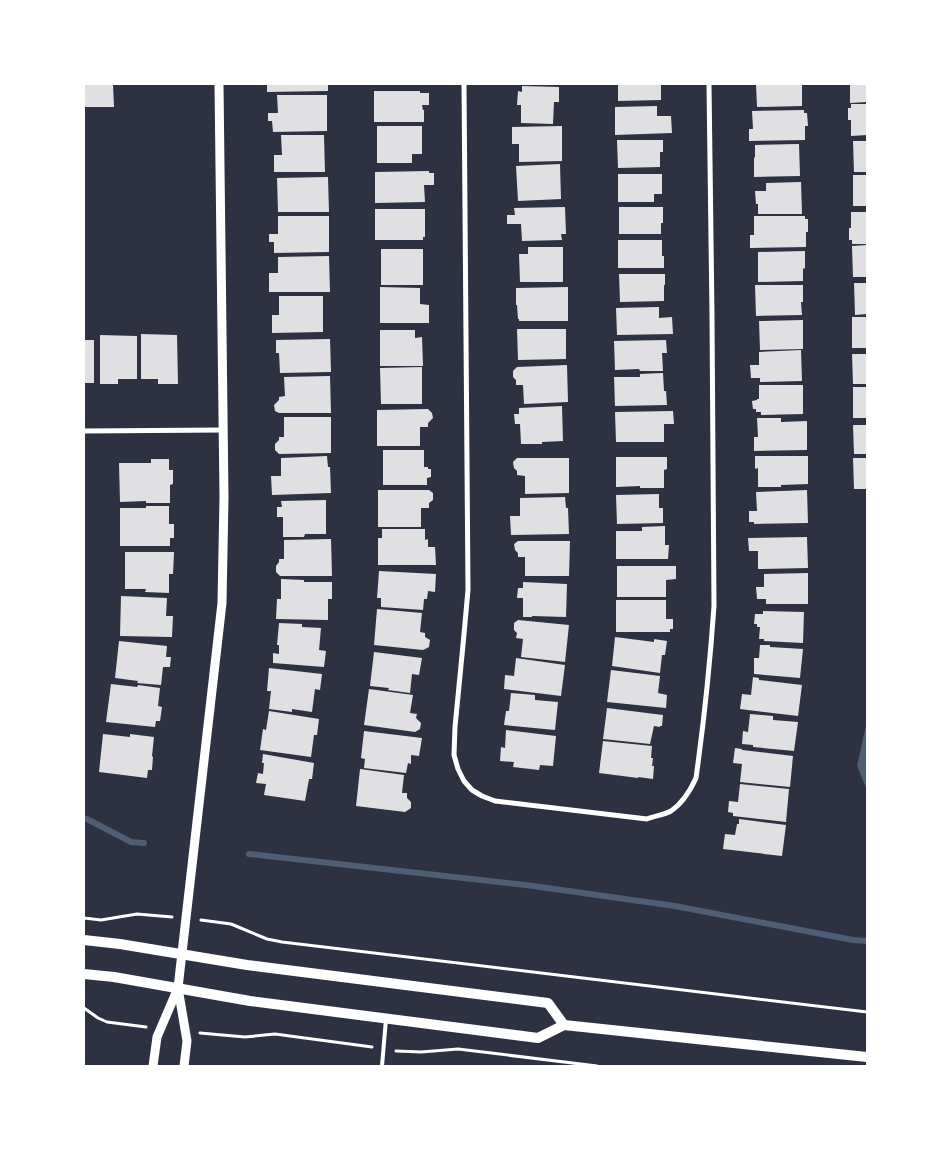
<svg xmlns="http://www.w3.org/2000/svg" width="951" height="1150" font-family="Spectral,serif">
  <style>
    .water { fill: #4f5d75 }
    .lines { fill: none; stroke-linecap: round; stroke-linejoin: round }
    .stream { stroke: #4f5d75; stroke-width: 6 }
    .building { fill: #e0e0e3 }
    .path { stroke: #fff; stroke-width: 3 }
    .service { stroke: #fff; stroke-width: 4 }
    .minor { stroke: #fff; stroke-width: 5 }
    .tertiary { stroke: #fff; stroke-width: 9 }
    .secondary { stroke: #fff; stroke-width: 10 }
  </style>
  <rect width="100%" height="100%" fill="#2d3142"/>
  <polygon class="water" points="867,721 867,790 857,766"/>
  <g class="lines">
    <g class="stream">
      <polyline points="84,819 87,819 131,842 144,843"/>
      <polyline points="249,854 526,885 675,906 853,940 867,941"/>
    </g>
  </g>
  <g class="building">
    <polygon points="84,84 113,84 114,107 84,107"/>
    <polygon points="267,84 328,84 328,91 267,92"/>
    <polygon points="618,84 661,84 661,100 618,101"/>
    <polygon points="756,84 802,84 802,106 757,107"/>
    <polygon points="850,84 867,84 867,102 850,103"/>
    <polygon points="522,86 559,87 559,102 554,102 553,124 521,123 521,105 517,105 518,91 522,92"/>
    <polygon points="374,91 420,91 420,93 429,93 429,105 422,105 423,110 424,110 424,122 374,122"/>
    <polygon points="277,95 327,95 327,131 273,132 272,121 268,121 268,113 278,113"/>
    <polygon points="851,104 867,104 867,135 851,136 851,120 848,120 848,108 851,108"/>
    <polygon points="657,106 657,116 671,116 672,133 615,135 615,107"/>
    <polygon points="804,110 804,113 807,113 808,126 805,126 805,140 749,141 749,129 753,129 752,111"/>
    <polygon points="377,126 422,126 422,154 412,154 412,163 377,163"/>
    <polygon points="562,126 562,161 519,162 519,144 512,144 512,127"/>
    <polygon points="281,135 324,135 325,172 274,172 274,155 282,155"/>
    <polygon points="617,140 663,140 663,152 660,152 660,167 618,168"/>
    <polygon points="853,141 867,141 867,172 854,172"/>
    <polygon points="799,144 800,176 754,177 754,158 755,157 755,145"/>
    <polygon points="560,164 561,199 518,201 516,166"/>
    <polygon points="429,171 429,173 434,173 434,185 424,185 425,202 375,203 375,172"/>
    <polygon points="618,174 662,174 662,194 654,194 654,202 618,202"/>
    <rect x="853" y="175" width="14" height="31"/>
    <polygon points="328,177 329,212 278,212 277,178"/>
    <polygon points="801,182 802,214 758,214 758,204 756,204 755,191 766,191 766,183"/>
    <polygon points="565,207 566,234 561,234 562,240 522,241 521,224 507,224 507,215 515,215 514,208"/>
    <polygon points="619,207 663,207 663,223 661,223 661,234 619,234"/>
    <polygon points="375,209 425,209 425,237 423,237 423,240 375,240"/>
    <polygon points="851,212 867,212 867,244 852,244 852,240 849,240 849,228 851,228"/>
    <polygon points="278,216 329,216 329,252 274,253 274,242 269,242 269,234 278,234"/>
    <polygon points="754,216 805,216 805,219 808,219 808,232 806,232 806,247 750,248 750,235 754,235"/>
    <polygon points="618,240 662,240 662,256 664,256 664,268 618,268"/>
    <polygon points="867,245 867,277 853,277 852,246"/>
    <polygon points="528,247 563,247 563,282 520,282 519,254 528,254"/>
    <rect x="381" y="249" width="42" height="36"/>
    <polygon points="805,251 805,268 803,269 803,281 758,282 758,252"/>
    <polygon points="329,256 330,292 269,292 269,273 278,273 278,257"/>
    <polygon points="619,274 665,274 665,285 664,285 664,301 620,302"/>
    <polygon points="854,283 867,283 867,314 855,315"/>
    <polygon points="755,285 803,285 803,302 801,302 802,315 756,316"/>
    <polygon points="380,287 420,288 420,304 429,305 429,323 380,323"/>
    <polygon points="568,287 568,321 519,321 519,319 518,319 517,305 516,305 516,288"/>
    <polygon points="279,296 323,296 323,332 272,333 272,315 279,315"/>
    <polygon points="659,307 659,318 672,317 673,334 617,335 616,308"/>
    <rect x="852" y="317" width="15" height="31"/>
    <polygon points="803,320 803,349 760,350 759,321"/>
    <polygon points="517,329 566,329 566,359 518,360"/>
    <polygon points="380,330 415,330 415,338 422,337 423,366 380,366"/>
    <polygon points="141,334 177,335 178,384 158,384 158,379 141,379"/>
    <polygon points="100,335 137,336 137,379 118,379 118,384 100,384"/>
    <polygon points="330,339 331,372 280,373 279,353 276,353 276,340"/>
    <rect x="84" y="340" width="10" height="43"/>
    <polygon points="666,340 667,353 662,353 663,371 640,371 639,369 615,370 614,341"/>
    <polygon points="801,350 802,381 760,382 760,378 751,378 750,365 759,365 759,352"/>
    <polygon points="852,354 867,354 867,384 853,384"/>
    <polygon points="567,365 568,402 524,404 523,385 516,385 516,380 513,377 513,371 517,367"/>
    <polygon points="422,367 422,404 381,404 380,368"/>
    <polygon points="663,373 664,391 666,391 667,405 615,406 614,377 640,377 640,374"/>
    <polygon points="330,376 331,413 279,413 275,411 274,405 279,400 279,397 285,396 284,377"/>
    <polygon points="759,385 803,385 803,414 761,415 761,412 756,412 756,409 753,409 752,401 757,400 757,399 759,399"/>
    <rect x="853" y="387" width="14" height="31"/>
    <polygon points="562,406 563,441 542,442 542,444 521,444 520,424 515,424 514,414 519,414 519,408"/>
    <polygon points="428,409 432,413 433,418 428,423 428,427 420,427 420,446 377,446 377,410"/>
    <polygon points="673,411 674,424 664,424 664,442 616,442 615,412"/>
    <polygon points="284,417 331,417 331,453 279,454 275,450 275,444 279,440 279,437 284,437"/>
    <polygon points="757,418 781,418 781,422 807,421 807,450 754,451 754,437 758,437"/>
    <polygon points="853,425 867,425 867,454 854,454"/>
    <polygon points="383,450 424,450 424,467 428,467 428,469 431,469 431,477 427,478 427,485 383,485"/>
    <polygon points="327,456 328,467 330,467 331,493 272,495 271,476 281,476 281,458"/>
    <polygon points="755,456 808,456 808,484 781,485 781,487 758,487 758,468 755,469"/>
    <polygon points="616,457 667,457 667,469 664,470 664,488 640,488 640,486 616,487"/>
    <polygon points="517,458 569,458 569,493 525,494 525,476 517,475 517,471 514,468 513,462"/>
    <polygon points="853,458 867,458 867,489 854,489"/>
    <polygon points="151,459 169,459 169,470 173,470 173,484 170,485 170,503 146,503 146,501 120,502 119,463 151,463"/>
    <polygon points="378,490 429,490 433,493 433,500 429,503 429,508 421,508 421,527 378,527"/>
    <polygon points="807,490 808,523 754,524 754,522 749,522 749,511 757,511 756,492"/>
    <polygon points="659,494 659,508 663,508 663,523 617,524 616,495"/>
    <polygon points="565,497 566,508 568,508 569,534 511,535 510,516 520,516 520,498"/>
    <polygon points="326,500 326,534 305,534 304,537 283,537 283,517 277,517 277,507 282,507 281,501"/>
    <polygon points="146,506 169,506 169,524 174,524 174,538 170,538 170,546 120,546 120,508 146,508"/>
    <polygon points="665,526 665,545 669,545 668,559 616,559 616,531 642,531 642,527"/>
    <polygon points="382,529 425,529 425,540 428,539 428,547 435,547 436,565 378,565 378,538 382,538"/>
    <polygon points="807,537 808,568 758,569 758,551 749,551 748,538"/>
    <polygon points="331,539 332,576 280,576 276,572 276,566 279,562 279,559 284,559 284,540"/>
    <polygon points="518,541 570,541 569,576 525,576 525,557 518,557 518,553 515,550 514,544"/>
    <polygon points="125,552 174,552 173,574 169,574 169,593 145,592 146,589 125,589"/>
    <polygon points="617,566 676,566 676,579 666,580 666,597 617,597"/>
    <polygon points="379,571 436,574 435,592 428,591 427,599 424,599 423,610 381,607 381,598 377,598"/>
    <polygon points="808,573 808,604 766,604 766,599 757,599 756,587 764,587 764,574"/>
    <polygon points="281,579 304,580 304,582 332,582 332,599 328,599 328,620 276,619 277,599 281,599"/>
    <polygon points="523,582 567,584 566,617 532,616 532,617 523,617 523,598 517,598 518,588 523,588"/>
    <polygon points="121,596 167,598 166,616 173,616 172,637 120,636"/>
    <polygon points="616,600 666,600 666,619 673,619 673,629 670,629 670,632 616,632"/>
    <polygon points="377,609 422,613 420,632 425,633 425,637 430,640 429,647 423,650 374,645"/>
    <polygon points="763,611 804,612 803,643 764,641 764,639 759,639 760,627 757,627 757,624 754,624 755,614 763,614"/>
    <polygon points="518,620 569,625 565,662 521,657 523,639 516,638 517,633 514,630 514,623"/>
    <polygon points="279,623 302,624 302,627 321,628 319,650 326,651 324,667 273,663 273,653 279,654 279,645 277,645"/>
    <polygon points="615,637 654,642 654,639 667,641 665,655 662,655 660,673 612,666"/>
    <polygon points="119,641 167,646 166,657 171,657 170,667 163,667 161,685 137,683 138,681 115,678"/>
    <polygon points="760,645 770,645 770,647 803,649 800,678 754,674 754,658 759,658"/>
    <polygon points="374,652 422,658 419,675 412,674 410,693 388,690 389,688 370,686"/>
    <polygon points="516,658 565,665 561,696 504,689 505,675 514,676"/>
    <polygon points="269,668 322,674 320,690 315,689 312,712 292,709 292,712 269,709 271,691 267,691"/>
    <polygon points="611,670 660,676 658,693 667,695 666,708 607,702"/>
    <polygon points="753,677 759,678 759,680 802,685 798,716 740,709 742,694 751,695"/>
    <polygon points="111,684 137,687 138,685 160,688 158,706 162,707 160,721 156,721 155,727 106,722"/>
    <polygon points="369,689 413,695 410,713 417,714 416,718 421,723 420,729 415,732 364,725"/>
    <polygon points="511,693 535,695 535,700 558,702 555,730 504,725 506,711 509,711"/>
    <polygon points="607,708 663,715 662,726 660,726 660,727 654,726 650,744 603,739"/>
    <polygon points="269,711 319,719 317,735 314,735 311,757 260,750 263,729 266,730"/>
    <polygon points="750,714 773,716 773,720 798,722 794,751 753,747 753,745 742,744 743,731 748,732"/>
    <polygon points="506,730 556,736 553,766 540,765 539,770 513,767 514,762 500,761 501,747 505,748"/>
    <polygon points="364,731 422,738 419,756 411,755 411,764 408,763 406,773 364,768 365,759 361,758"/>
    <polygon points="103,734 130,737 130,734 154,737 152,756 153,757 152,770 148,770 147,778 99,772"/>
    <polygon points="603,741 652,746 651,758 653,758 652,766 654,766 653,779 638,777 638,778 599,773"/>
    <polygon points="735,748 742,749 742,750 793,756 790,787 740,782 742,764 733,763"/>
    <polygon points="263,754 314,763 312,779 309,779 305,801 264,795 266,784 256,783 258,773 263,774 264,763 262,763"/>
    <polygon points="360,769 404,775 402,793 407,793 407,798 411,802 411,808 405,812 356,806"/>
    <polygon points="740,784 789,789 786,822 733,816 733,813 728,812 729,801 738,802"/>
    <polygon points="739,819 786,825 782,856 723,849 725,834 735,835 737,824 739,824"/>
  </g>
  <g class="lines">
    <g class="path">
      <polyline points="84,918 101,920 137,914 172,917"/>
      <path d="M201,920L231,924L267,939L282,942C477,966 672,988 867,1012"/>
      <polyline points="84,1008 98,1018 107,1022 146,1027"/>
      <polyline points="200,1033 245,1037 275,1034 372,1047"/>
      <polyline points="396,1051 421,1052 458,1049 597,1066"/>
    </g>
    <polyline class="service" points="382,1066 386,1019"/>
    <g class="minor">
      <path d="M464,84L468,590L463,645L455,727L454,755L458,769L464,781L472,790L482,796L495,801L647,819C654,816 664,815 671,811C683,803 690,791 696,778C704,721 710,664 714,606L712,315L709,84"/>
      <polyline points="84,431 223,430"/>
    </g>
    <g class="tertiary">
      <polyline points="153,1066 157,1037 178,988"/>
      <polyline points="184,1066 187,1041 178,988 222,603 224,497 219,84"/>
    </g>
    <g class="secondary">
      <polyline points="84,940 120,944 247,965 548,1003 564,1025"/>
      <polyline points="84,974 114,977 250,1001 538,1038 564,1025 867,1057"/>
    </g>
  </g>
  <rect width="951" height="1150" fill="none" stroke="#ffffff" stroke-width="170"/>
</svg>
